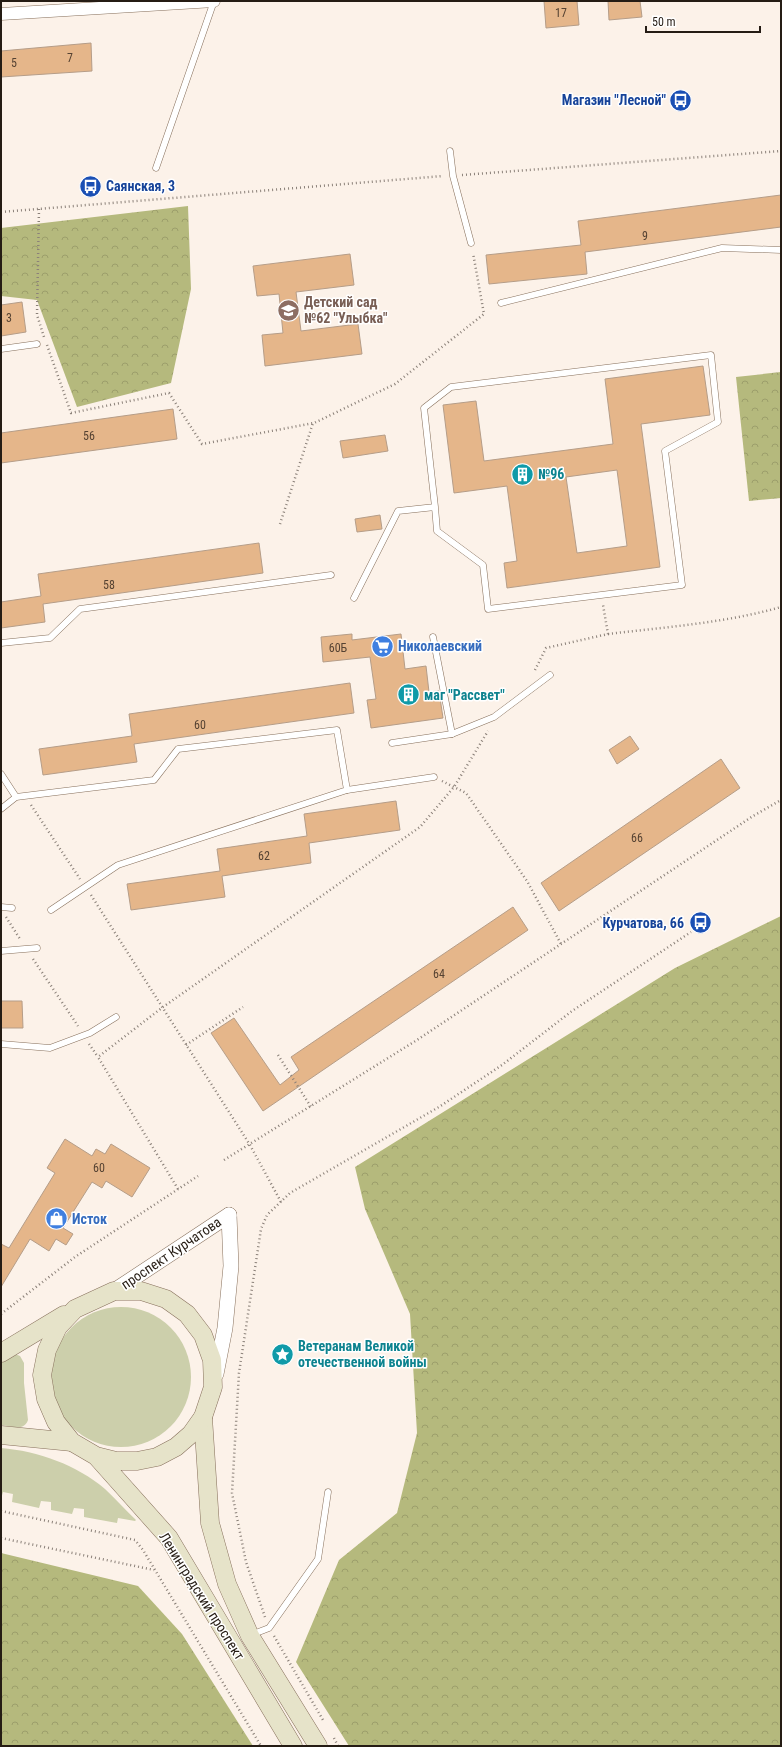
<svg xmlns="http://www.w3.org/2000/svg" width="782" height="1747" font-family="'Roboto Condensed',sans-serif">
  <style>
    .grass { fill: #cccfab }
    .forest { fill: url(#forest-crowns) }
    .building { fill: #e5b68a; stroke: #b59d88; fill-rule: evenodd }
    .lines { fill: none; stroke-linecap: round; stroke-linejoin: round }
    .service-casing { stroke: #87705c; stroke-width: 7 }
    .minor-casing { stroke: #87705c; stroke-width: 13 }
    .tertiary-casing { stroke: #87705c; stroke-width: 16 }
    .secondary-casing { stroke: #87705c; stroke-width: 19 }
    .path { stroke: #8b8179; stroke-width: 2.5; stroke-dasharray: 1 3; stroke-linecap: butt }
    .service { stroke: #fff; stroke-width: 6 }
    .minor { stroke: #fff; stroke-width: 12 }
    .tertiary { stroke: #fff; stroke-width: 15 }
    .secondary { stroke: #e6e3c9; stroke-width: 18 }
    .labels { text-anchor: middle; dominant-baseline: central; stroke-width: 3; stroke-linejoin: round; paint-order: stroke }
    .number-label { font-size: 12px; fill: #554232 }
    .transit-label { font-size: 14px; font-weight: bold; fill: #164399; stroke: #fff; text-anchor: end }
    .education-label { font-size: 14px; font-weight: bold; fill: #785e54; stroke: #fff; text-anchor: start }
    .culture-label { font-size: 14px; font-weight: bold; fill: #0d838f; stroke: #fff; text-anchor: start }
    .shop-label { font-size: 14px; font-weight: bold; fill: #366cbe; stroke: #fff; text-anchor: start }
    .street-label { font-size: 14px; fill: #251c14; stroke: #fff }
  </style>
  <defs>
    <pattern id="forest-crowns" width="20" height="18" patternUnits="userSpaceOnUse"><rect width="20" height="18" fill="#b5b97d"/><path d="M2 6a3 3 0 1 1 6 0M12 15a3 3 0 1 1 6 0" fill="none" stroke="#9c9e6b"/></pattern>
  </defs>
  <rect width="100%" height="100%" fill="#fcf2e9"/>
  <g class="grass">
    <circle cx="121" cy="1377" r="70"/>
    <path d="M15,1354L20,1356L24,1363V1383L28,1420C24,1432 11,1426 1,1425V1361Z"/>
    <path d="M1,1448C38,1451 77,1465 105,1489C116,1499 125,1510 136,1520L135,1521L118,1518L117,1523L84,1517V1509L74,1508L72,1514L51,1510V1502L41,1501L39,1508L12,1502L13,1494L3,1492L1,1499Z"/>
  </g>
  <g class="forest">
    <polygon points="188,206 191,289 171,383 77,407 37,300 1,296 1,228"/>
    <polygon points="781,372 781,498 749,501 736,377"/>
    <polygon points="781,916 781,1746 349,1746 296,1662 339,1560 397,1513 417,1433 410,1314 365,1209 355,1167 675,968"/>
    <polygon points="1,1553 138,1586 182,1634 253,1746 1,1746"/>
  </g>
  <g class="building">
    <polygon points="544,1 577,1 579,25 546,28"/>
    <polygon points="608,1 640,1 642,17 609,20"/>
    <polygon points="91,43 92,71 1,77 1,51"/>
    <polygon points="781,195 781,227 585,252 587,274 489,284 486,255 581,245 578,221"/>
    <polygon points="350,254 354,285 296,292 301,331 358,324 362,354 265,366 262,335 283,333 279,294 257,296 253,266"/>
    <polygon points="22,302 26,332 1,336 1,305"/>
    <path d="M703,366L710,415L641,424L660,567L507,588L504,563L517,561L507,486L454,493L443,405L476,401L484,461L613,444L605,379ZM617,470L627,546L577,553L566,477Z"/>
    <polygon points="173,409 177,439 1,463 1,433"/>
    <polygon points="385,435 388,451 343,458 340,441"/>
    <polygon points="380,515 382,529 357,532 355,519"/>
    <polygon points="259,543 263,573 43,604 45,622 1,628 1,602 41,596 38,574"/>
    <polygon points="352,634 352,640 401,634 405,669 426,666 429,692 439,691 443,718 371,728 367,700 376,699 370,657 323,662 321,637"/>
    <polygon points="350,683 354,713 134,744 137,762 43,775 39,749 132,736 129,714"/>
    <polygon points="630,736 639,749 617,764 609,750"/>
    <polygon points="721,759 740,788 559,911 541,883"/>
    <polygon points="396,801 400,830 309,843 311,863 222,876 225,897 131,910 127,884 220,871 217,849 307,836 304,814"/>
    <polygon points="513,907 528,930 263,1111 211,1033 234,1018 280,1085 299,1070 291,1057"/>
    <polygon points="1,1001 22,1001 23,1028 1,1028"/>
    <polygon points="65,1139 92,1156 96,1149 105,1154 111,1144 150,1168 132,1197 106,1181 102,1188 92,1182 63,1228 73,1234 66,1245 56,1239 49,1251 30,1239 1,1287 1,1244 9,1248 55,1173 47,1168"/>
  </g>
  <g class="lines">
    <defs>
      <g id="service">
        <polyline points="450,151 453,176 471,243"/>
        <polyline points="156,168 214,1"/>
        <polyline points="501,303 722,248 781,250"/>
        <polyline points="1,349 37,344"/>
        <polyline points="354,598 398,511 435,507 424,408 451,387 711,355 718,422 665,451 682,585 488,609 483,565 437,531 435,507"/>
        <polyline points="433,637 452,734"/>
        <polyline points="1,643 50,638 80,609 331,575"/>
        <polyline points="392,743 452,734 494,717 550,675"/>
        <polyline points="1,774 16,797"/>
        <polyline points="347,790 434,777"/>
        <polyline points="1,809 16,797 154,780 178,749 337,730 347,790 118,865 51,910"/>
        <polyline points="1,907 12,908"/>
        <polyline points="1,951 37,948"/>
        <polyline points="1,1044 50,1048 90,1033 116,1017"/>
        <polyline points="251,1635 269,1628 318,1559 328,1492"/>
      </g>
      <polyline id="minor" points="1,14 214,1"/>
      <g id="tertiary">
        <polyline points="114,1291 229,1215"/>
        <polyline points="216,1374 225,1328 231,1266 229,1215"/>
      </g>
      <g id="secondary">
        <polyline points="1,1353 64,1315"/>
        <polyline points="203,1417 210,1523 227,1584 250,1636 318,1746"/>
        <polyline points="1,1435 72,1442"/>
        <polyline points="96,1456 116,1461 137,1461 157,1457 176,1447 191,1434 203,1417 213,1387 212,1360 203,1335 187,1314 166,1299 141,1291 114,1291 75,1309 58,1327 47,1350 42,1375 46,1399 56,1422 72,1442 96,1456 169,1538 293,1746"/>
      </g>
    </defs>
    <use href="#service" class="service-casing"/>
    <use href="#minor" class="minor-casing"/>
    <use href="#tertiary" class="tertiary-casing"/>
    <use href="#secondary" class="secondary-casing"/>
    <g class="path">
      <polyline points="462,175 781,151"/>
      <polyline points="39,209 37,315 44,337"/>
      <polyline points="1,212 443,176"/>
      <polyline points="47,345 71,413 169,393 202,444 314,423 395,384 484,314 473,253"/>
      <polyline points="280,524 313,423"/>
      <path d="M608,634C666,627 725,623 781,607"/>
      <polyline points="535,670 546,648 608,634 603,605"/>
      <polyline points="442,781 466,793 527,881 561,944"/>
      <polyline points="31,805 80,879"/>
      <polyline points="91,895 250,1145 281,1202"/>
      <polyline points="6,917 20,939"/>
      <polyline points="33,959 78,1026"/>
      <polyline points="89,1044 98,1057"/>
      <polyline points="186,1045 243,1007"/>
      <polyline points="278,1055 311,1107"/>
      <polyline points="224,1160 417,1040 753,816 781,800"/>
      <polyline points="178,1189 98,1057 163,1007 420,827 454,787 488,731"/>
      <polyline points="1,1314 75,1257 198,1176"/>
      <polyline points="1,1511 135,1540 143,1550 261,1746"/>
      <polyline points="1,1538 154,1570"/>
      <polyline points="265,1617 246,1562 232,1493 239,1373 261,1229 267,1215 290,1193 439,1107 502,1065 572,1011 691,932"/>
      <polyline points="274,1636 323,1720"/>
      <polyline points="334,1738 338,1746"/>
    </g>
    <use href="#service" class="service"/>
    <use href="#minor" class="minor"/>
    <use href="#tertiary" class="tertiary"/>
    <use href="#secondary" class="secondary"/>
  </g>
  <defs>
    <symbol id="bus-disc" viewBox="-11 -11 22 22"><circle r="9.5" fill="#1a4fb4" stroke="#fff"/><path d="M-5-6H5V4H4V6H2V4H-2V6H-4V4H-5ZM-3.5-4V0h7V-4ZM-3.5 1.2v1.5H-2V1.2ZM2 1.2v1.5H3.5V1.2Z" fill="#fff"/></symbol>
    <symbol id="school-disc" viewBox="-11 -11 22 22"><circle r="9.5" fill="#8d6e63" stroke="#fff"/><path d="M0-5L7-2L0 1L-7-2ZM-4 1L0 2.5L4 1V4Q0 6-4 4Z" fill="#fff"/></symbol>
    <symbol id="building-disc" viewBox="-11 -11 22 22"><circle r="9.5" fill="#0f9aa8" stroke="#fff"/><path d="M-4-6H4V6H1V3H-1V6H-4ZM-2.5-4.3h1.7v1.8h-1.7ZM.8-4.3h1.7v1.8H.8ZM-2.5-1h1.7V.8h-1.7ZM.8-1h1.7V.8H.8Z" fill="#fff"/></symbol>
    <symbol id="supermarket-disc" viewBox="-11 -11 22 22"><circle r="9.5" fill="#3f7fe0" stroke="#fff"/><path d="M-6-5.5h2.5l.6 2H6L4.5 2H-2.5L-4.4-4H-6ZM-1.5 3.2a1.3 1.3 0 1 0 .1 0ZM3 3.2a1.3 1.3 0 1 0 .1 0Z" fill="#fff"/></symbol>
    <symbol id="shop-disc" viewBox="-11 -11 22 22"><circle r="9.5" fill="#3f7fe0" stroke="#fff"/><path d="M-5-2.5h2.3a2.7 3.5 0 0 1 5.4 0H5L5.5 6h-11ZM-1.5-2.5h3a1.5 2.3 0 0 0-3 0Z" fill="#fff"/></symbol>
    <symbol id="sight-disc" viewBox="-11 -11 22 22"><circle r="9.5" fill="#0f9aa8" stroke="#fff"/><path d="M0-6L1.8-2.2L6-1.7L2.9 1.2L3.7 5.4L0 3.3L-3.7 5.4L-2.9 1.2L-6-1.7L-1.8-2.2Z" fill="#fff"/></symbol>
  </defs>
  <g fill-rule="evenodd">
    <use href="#bus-disc" x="668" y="88" width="25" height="25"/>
    <use href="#bus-disc" x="78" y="174" width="25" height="25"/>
    <use href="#school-disc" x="276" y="298" width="25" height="25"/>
    <use href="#building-disc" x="510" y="462" width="25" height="25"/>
    <use href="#supermarket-disc" x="370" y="634" width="25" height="25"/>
    <use href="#building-disc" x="396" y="682" width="25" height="25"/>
    <use href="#bus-disc" x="688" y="910" width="25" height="25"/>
    <use href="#shop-disc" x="44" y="1206" width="25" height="25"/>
    <use href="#sight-disc" x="270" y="1342" width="25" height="25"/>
  </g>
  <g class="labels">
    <g class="number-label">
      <text x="561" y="13">17</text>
      <text x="70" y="58">7</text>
      <text x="14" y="63">5</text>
      <text x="645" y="236">9</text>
      <text x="9" y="318">3</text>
      <text x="89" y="436">56</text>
      <text x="109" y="585">58</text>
      <text x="338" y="648">60Б</text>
      <text x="200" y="725">60</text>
      <text x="637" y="838">66</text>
      <text x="264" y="856">62</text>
      <text x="439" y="974">64</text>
      <text x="99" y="1168">60</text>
    </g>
    <g class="transit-label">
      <text x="666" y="100">Магазин "Лесной"</text>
      <text x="106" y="186" text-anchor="start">Саянская, 3</text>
      <text x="684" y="923">Курчатова, 66</text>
    </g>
    <g class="education-label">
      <text x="304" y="302">Детский сад<tspan x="304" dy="16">№62 "Улыбка"</tspan></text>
    </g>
    <g class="culture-label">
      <text x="538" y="474">№96</text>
      <text x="424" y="695">маг "Рассвет"</text>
      <text x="298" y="1346">Ветеранам Великой<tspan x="298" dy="16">отечественной войны</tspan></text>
    </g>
    <g class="shop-label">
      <text x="398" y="646">Николаевский</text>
      <text x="72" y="1219">Исток</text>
    </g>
    <g class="street-label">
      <text transform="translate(171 1253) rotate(-34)">проспект Курчатова</text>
      <text transform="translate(202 1596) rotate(58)">Ленинградский проспект</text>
    </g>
  </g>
  <rect width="782" height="1747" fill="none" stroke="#251c14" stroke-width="4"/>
  <path d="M646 26v6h114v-6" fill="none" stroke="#251c14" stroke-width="2"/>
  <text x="652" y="26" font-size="12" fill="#251c14" stroke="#ffffff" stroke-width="3" paint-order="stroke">50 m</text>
</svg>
